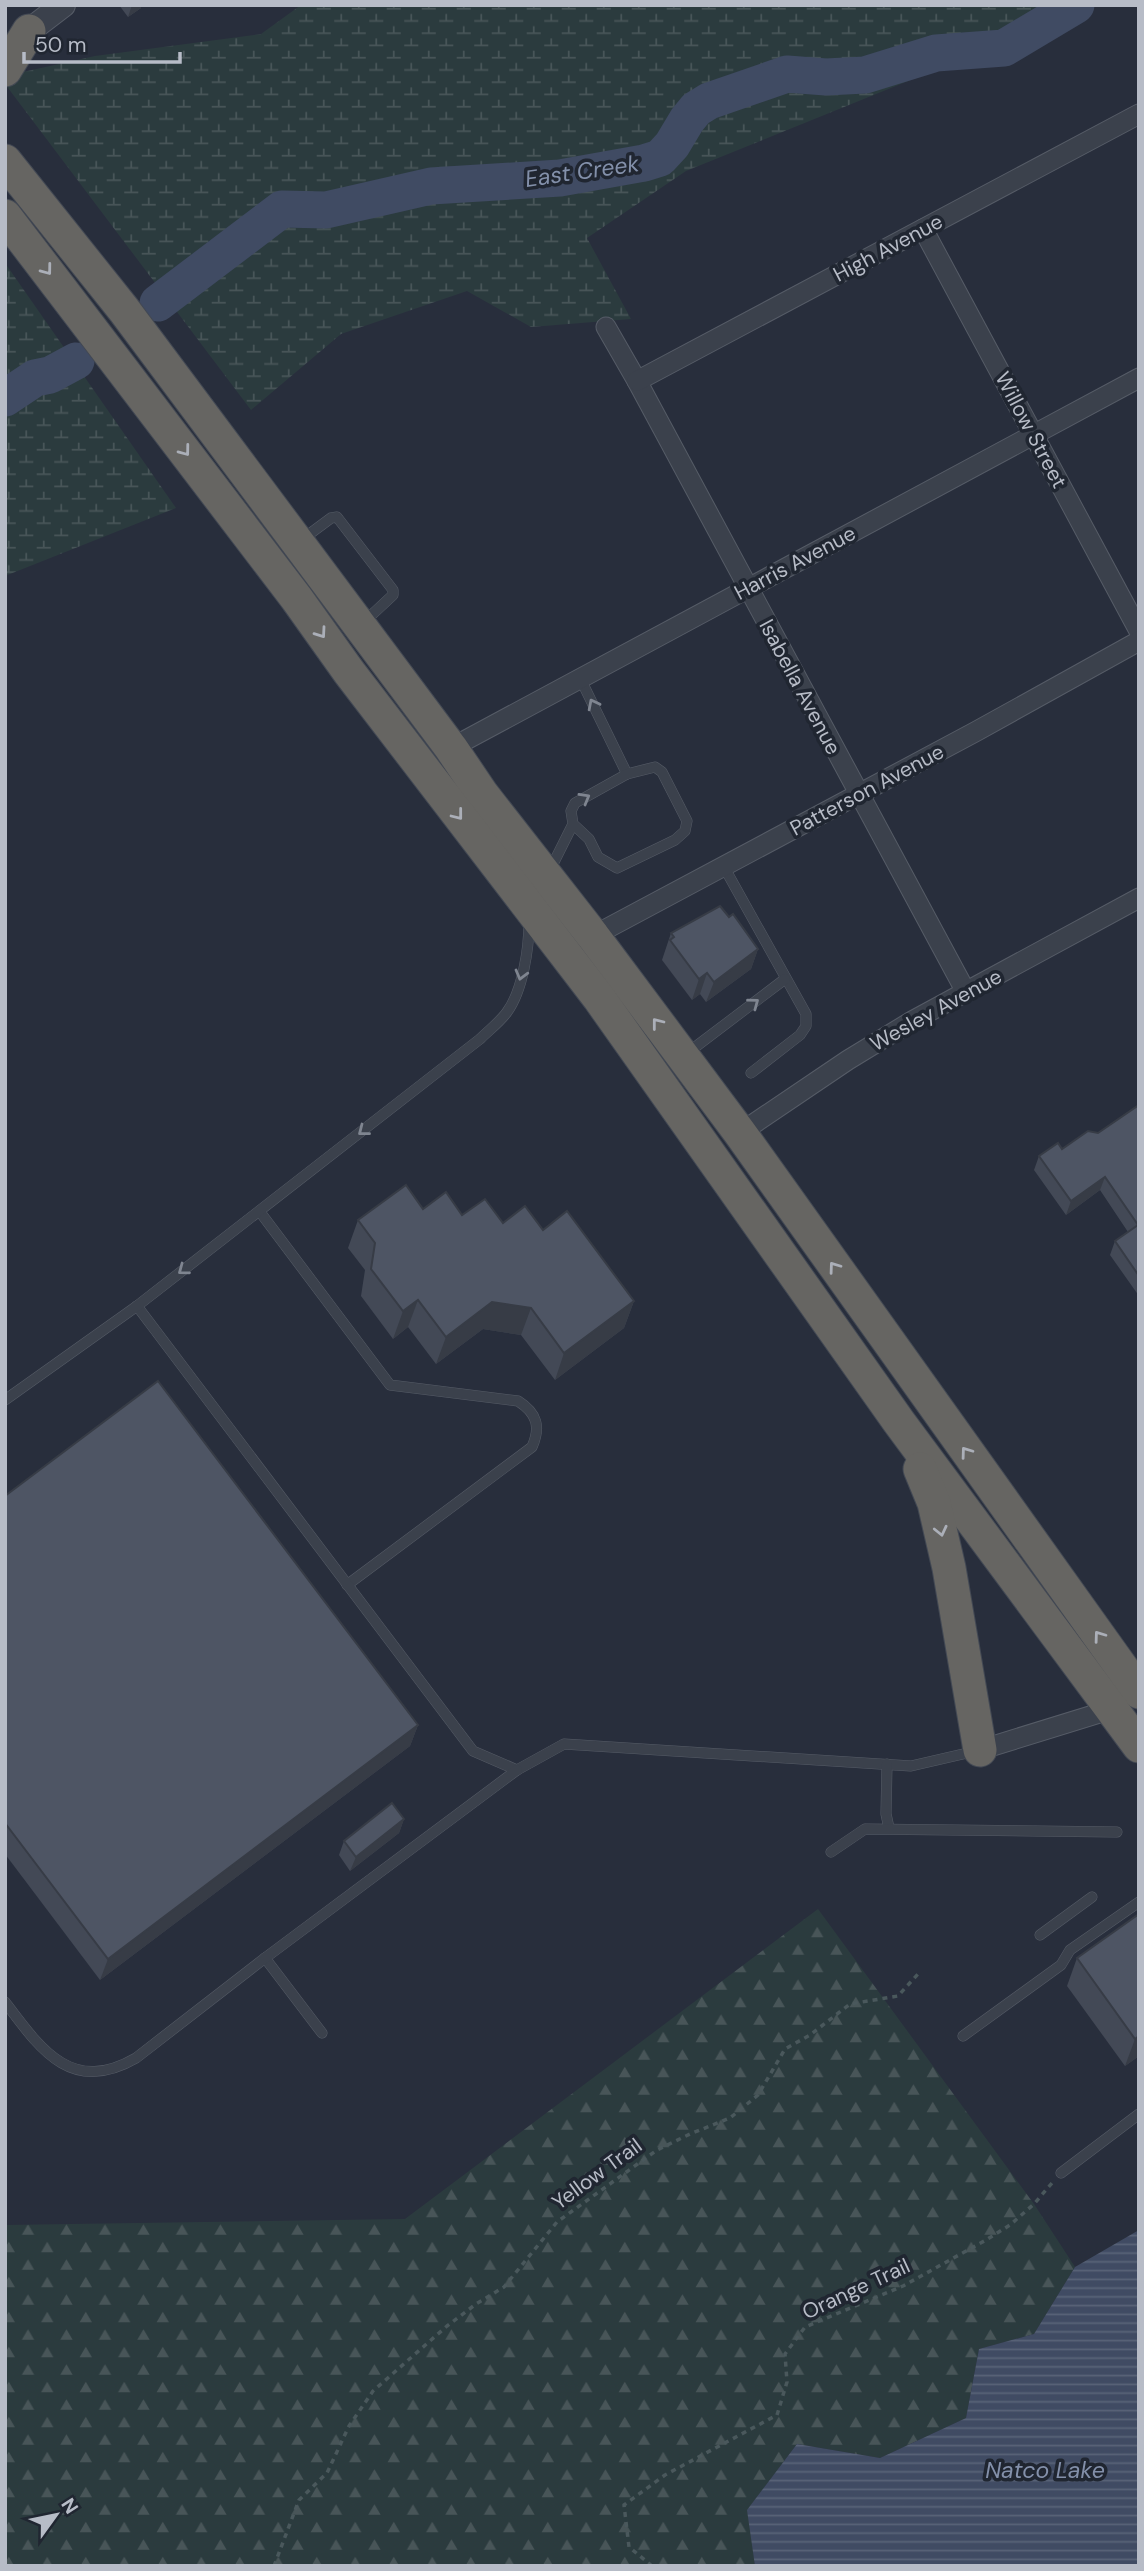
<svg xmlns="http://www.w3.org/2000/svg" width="1144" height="2571" font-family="'DM Sans',sans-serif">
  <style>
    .forest { fill: url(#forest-firs) }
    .wetland { fill: url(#wetland-marsh) }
    .water { fill: url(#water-rules) }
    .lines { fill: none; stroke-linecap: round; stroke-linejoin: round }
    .river { stroke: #404b63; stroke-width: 37 }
    .service-casing { stroke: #565c67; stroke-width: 11 }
    .minor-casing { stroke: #565c67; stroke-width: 21 }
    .tertiary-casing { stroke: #565c67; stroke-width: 26 }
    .trunk-casing { stroke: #434954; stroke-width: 35 }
    .path { stroke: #4a585c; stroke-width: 3.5; stroke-dasharray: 5 5; stroke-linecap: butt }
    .service { stroke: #3b414c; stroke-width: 10 }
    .minor { stroke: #3b414c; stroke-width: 19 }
    .tertiary { stroke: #3b414c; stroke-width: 24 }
    .trunk { stroke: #666562; stroke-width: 33 }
    .wall { fill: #434956 }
    .shaded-wall { fill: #373c46 }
    .building { fill: #4e5564; stroke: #373c46; stroke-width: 2 }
    .oneway { stroke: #abafb8 }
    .oneway2 { stroke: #7f8590 }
    .labels { text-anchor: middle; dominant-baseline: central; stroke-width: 7; stroke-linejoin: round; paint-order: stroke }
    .street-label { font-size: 21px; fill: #b7bcc7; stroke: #202631 }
    .water-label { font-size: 23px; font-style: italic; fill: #8390aa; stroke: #202631 }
  </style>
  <defs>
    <pattern id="forest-firs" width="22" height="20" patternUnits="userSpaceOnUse" patternTransform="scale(1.75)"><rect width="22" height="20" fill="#2b3b3e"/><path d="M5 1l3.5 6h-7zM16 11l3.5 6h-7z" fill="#485558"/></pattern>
    <pattern id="wetland-marsh" width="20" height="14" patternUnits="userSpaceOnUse" patternTransform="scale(1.75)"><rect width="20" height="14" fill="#2b3b3e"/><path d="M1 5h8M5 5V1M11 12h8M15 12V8" fill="none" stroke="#485558"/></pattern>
    <pattern id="water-rules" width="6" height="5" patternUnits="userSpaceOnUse" patternTransform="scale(1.75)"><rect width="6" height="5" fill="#404b63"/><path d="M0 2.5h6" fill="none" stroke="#596378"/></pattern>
  </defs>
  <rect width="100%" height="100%" fill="#282e3c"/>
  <polygon class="forest" points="818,1909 1034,2204 1075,2267 1034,2334 979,2349 966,2418 880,2458 797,2444 748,2509 755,2566 5,2566 5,2225 405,2219"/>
  <g class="wetland">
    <polygon points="301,5 1096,5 686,171 587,238 631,319 531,327 467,291 341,334 251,410 5,84 5,76 95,56 261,34"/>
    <polygon points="5,263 176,508 5,576"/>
  </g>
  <polygon class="water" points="1139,2230 1139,2566 755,2566 747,2510 797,2444 880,2458 966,2418 979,2349 1034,2334 1075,2267"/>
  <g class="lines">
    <g class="river">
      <polyline points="158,303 282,209 326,210 431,186 560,178 644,163 660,158 672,145 687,120 696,109 709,101 787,74 826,77 865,75 936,53 1004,48 1076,5"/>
      <polyline points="5,398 35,378 50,375 76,361"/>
    </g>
    <defs>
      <g id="service">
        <polyline points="300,541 331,518 337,517 393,590 393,595 364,622"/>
        <polyline points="580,678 627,774"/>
        <polyline points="724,867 806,1014 806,1026 800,1035 751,1073"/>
        <polyline points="550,870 573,824 571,811 575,803 627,774 655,767 662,772 687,821 685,831 675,840 617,868 598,857 589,839 573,824"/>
        <polyline points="686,1054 785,979"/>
        <path d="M260,1212L390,1385L518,1401C537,1413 541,1427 532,1447L347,1585"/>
        <polyline points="137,1306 473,1751 517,1770 564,1744 911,1766 976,1751"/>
        <path d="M5,1400L137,1306L480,1039C489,1030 500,1022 507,1012C523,990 529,948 529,922"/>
        <polyline points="887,1764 886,1814 889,1828"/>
        <polyline points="831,1852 865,1829 1117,1832"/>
        <polyline points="1040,1935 1092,1897"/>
        <polyline points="265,1958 322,2033"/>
        <path d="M5,2002C41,2050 72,2095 136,2058L265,1958L517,1770"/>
        <polyline points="963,2036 1061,1965 1070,1950 1139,1902"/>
        <polyline points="1061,2173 1139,2114"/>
      </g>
      <g id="minor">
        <polyline points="923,229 1139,631"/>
        <polyline points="606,327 637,381 966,992"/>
        <polyline points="637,381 1139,114"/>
        <polyline points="451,748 1139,378"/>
        <polyline points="593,936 975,732 1139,641"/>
        <polyline points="740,1133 848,1060 912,1021 1139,898"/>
        <polyline points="980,1750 1119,1707"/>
      </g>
      <polyline id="tertiary" points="29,31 63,5"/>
      <g id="trunk">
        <polyline points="5,70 29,31"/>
        <polyline points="5,161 124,310 451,748 482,794 593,936 740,1133 1139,1692"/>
        <polyline points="5,216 297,599 349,672 599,998 899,1422 1139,1746"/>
        <polyline points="920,1469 934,1503 949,1568 980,1750"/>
      </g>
    </defs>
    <use href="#service" class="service-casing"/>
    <use href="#minor" class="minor-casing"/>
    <use href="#tertiary" class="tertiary-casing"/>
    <use href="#trunk" class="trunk-casing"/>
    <g class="path">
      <polyline points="274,2566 299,2500 327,2473 349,2426 373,2391 447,2326 476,2304 504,2287 557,2222 657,2150 690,2134 730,2118 758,2095 785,2049 810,2035 850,2004 898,1996 918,1974"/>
      <polyline points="652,2566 629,2547 624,2505 665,2475 777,2415 787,2382 785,2354 805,2327 903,2286 986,2240 1010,2225 1034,2204 1052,2183"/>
    </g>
    <use href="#service" class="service"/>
    <use href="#minor" class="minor"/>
    <use href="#tertiary" class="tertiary"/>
    <use href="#trunk" class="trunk"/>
  </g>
  <g class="wall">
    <polygon points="119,5 141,5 141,8 128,17"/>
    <polygon points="729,917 758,949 751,969 706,1002 700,994 692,1000 662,960 671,933"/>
    <polygon points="1139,1105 1139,1296 1110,1255 1115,1241 1128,1232 1100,1190 1066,1215 1034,1170 1039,1156 1062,1149 1098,1133"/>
    <polygon points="423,1209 543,1230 634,1301 624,1328 555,1380 521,1335 483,1329 436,1364 408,1327 393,1339 361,1296 365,1270 348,1248 358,1220"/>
    <polygon points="5,1496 418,1725 410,1746 100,1980 5,1854"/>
    <polygon points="404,1819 399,1833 350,1871 339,1855 344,1841"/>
    <polygon points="1139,1914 1139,2056 1125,2066 1067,1986 1077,1958"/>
  </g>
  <g class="shaded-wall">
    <polygon points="132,5 141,5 141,8 128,17"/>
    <polygon points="758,949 751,969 706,1002 714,982"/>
    <polygon points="707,973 700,994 692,1000 699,979"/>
    <polygon points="1105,1177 1100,1190 1066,1215 1071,1201"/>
    <polygon points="418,1300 408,1327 393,1339 403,1311"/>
    <polygon points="634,1301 624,1328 555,1380 564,1353"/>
    <polygon points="492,1302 531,1308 521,1335 483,1329 436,1364 446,1337"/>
    <polygon points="418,1725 410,1746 100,1980 108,1959"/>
    <polygon points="404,1819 399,1833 350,1871 356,1857"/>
    <polygon points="1139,2036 1139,2056 1125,2066 1135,2039"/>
  </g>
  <g class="building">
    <polygon points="720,906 729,917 733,914 758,949 714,982 707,973 699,979 670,940 674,937 671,933"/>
    <polygon points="1139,1105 1139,1276 1115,1241 1138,1225 1105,1177 1071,1201 1039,1156 1058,1143 1062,1149 1088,1131 1098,1133"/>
    <polygon points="406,1185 423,1209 446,1192 462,1215 485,1199 503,1223 525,1206 543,1230 567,1211 634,1301 564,1353 531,1308 492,1302 446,1337 418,1300 403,1311 371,1269 375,1243 358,1220"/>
    <polygon points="158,1381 418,1725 108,1959 5,1823 5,1496"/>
    <polygon points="392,1803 404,1819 356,1857 344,1841"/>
    <polygon points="1139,1914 1139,2036 1135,2039 1077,1958"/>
  </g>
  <defs><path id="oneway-chevron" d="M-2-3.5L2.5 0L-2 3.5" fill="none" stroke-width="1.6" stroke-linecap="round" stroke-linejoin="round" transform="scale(1.75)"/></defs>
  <g class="oneway">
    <use href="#oneway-chevron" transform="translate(47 270) rotate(53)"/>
    <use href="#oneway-chevron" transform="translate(185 451) rotate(53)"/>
    <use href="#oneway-chevron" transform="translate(321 633) rotate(55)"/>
    <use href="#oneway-chevron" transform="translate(458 815) rotate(52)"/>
    <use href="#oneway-chevron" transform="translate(657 1023) rotate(-128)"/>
    <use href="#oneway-chevron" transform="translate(834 1267) rotate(-126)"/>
    <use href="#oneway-chevron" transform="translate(966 1452) rotate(-126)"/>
    <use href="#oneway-chevron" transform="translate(941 1531) rotate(77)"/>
    <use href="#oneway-chevron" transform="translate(1099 1636) rotate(-126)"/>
  </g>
  <g class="oneway2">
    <use href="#oneway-chevron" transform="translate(593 704) rotate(-117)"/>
    <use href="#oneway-chevron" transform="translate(585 798) rotate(-30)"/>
    <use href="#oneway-chevron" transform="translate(521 975) rotate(105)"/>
    <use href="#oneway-chevron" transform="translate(754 1003) rotate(-37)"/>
    <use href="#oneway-chevron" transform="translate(363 1131) rotate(142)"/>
    <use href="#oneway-chevron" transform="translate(183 1270) rotate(143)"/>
  </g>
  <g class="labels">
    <g class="street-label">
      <text transform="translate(888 248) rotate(-28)">High Avenue</text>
      <text transform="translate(1031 430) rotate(62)">Willow Street</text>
      <text transform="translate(795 563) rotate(-28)">Harris Avenue</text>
      <text transform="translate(800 687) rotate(62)">Isabella Avenue</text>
      <text transform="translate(867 790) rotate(-28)">Patterson Avenue</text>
      <text transform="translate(936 1010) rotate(-29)">Wesley Avenue</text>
      <text transform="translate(597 2174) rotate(-36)">Yellow Trail</text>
      <text transform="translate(856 2289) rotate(-25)">Orange Trail</text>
    </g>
    <g class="water-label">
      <text transform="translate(582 171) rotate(-8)">East Creek</text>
      <text x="1045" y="2470">Natco Lake</text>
    </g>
  </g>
  <rect width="1144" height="2571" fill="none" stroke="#b7bcc7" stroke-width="14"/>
  <g transform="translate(56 2515) rotate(57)" stroke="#202631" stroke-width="5" paint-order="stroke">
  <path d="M0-5L12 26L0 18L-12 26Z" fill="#b7bcc7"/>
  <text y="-10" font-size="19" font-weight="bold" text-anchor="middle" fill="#b7bcc7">N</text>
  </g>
  <path d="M24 52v10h156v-10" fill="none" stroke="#b7bcc7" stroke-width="3.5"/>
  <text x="35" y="52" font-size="21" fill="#b7bcc7" stroke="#202631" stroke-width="5" paint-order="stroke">50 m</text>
</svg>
